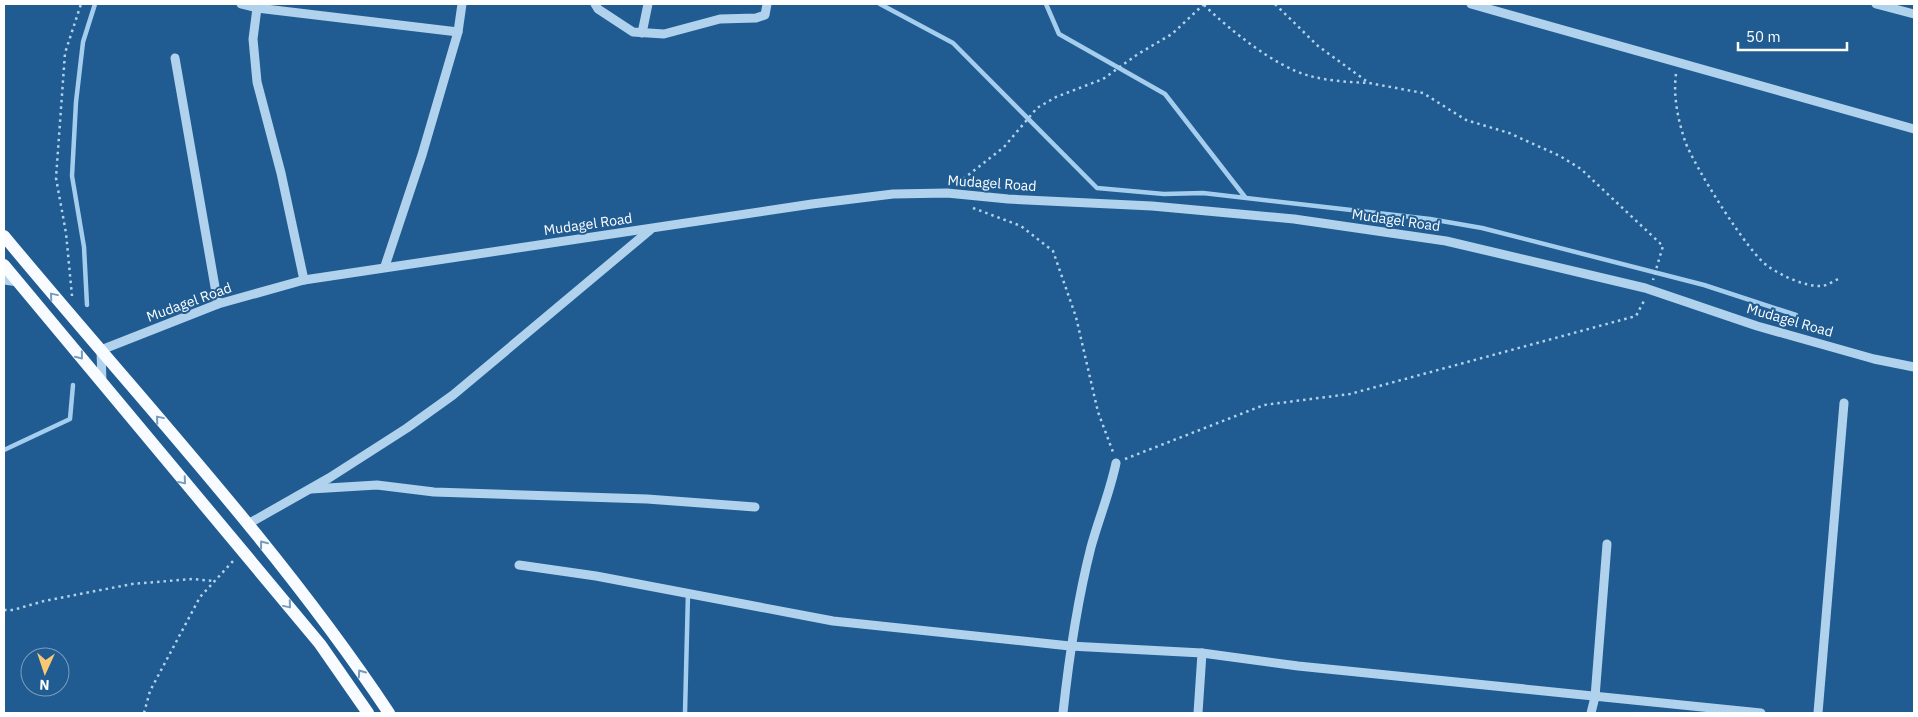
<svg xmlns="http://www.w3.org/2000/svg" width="1918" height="717" font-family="'IBM Plex Sans',sans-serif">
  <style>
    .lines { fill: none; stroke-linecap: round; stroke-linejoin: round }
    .stream { stroke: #a5ceee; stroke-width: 4.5 }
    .path { stroke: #b1d2ed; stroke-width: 2.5; stroke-dasharray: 2.5 4; stroke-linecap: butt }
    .minor { stroke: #b1d2ed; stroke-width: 9 }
    .major { stroke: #f8fbff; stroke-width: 12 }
    .oneway { stroke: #769cbd }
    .labels { text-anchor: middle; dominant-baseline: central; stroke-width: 4; stroke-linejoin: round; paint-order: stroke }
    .street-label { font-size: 14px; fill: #fff; stroke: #205c91 }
  </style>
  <rect width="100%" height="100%" fill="#205c91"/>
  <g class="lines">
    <g class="stream">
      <polyline points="880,4 953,43 1097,188 1164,194 1203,193 1430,219 1482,228 1704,285 1796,315"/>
      <polyline points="1046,4 1059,34 1165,94 1245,197"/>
      <polyline points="87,305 84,247 72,176 76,102 83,42 95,4"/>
      <polyline points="4,450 70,419 73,385"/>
      <polyline points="685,713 688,593"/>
    </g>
    <g class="path">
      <polyline points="1275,4 1318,46 1369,83 1423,93 1466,120 1509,133 1560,156 1581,169 1663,246 1653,280"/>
      <path d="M1204,5C1229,29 1275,67 1310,76C1328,81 1349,82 1368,83"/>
      <path d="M1676,74C1673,96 1678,120 1685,141C1693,164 1749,255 1769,267C1782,276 1806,287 1822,286C1828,285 1834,281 1840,278"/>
      <polyline points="958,183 1004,147 1037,108 1056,97 1103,79 1138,54 1172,34 1204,4"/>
      <polyline points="973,208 1021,226 1053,251 1076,317 1098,412 1113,452"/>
      <polyline points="72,296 66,233 56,178 65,53 81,4"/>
      <polyline points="1125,459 1264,405 1350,394 1636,316 1645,299"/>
      <polyline points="4,610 13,610 44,601 132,584 192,579 214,581"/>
      <polyline points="144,713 150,691 200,597 234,560"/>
    </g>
    <g class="minor">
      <polyline points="241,4 257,8 458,32"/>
      <polyline points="595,4 598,9 633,32 664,34 720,19 756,18 765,15 767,4"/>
      <polyline points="1471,4 1914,129"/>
      <polyline points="1876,4 1914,14"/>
      <polyline points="257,8 253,39 257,82 281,173 304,280"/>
      <polyline points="642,33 648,4"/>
      <polyline points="175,58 218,304"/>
      <polyline points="385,266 422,155 458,32 462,4"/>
      <polyline points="4,280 19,282"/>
      <polyline points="102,383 101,350 218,304 304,280 812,204 893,194 947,193 1008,199 1152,206 1294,219 1446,241 1645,288 1757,326 1874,359 1914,367"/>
      <polyline points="311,489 377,485 434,492 647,499 755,507"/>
      <polyline points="248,524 329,478 407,428 453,395 650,230"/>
      <polyline points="519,565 596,576 833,621 1070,646 1202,653 1298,666 1761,713"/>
      <path d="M1063,713C1069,657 1077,602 1091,547C1099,518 1110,492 1116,463"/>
      <polyline points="1198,713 1202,653"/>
      <polyline points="1591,713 1595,697 1607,544"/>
      <polyline points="1818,713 1844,403"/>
    </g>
    <g class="major">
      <path d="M4,236C134,393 276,543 389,713"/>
      <polyline points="4,265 320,644 368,713"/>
    </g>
  </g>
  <defs><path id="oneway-chevron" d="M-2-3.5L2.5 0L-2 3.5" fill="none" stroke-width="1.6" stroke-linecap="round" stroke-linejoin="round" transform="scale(1.25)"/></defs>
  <g class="oneway">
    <use href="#oneway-chevron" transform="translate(53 296) rotate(-130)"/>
    <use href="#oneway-chevron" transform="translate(80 356) rotate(51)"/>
    <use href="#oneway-chevron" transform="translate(159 419) rotate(-130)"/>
    <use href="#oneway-chevron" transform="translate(183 481) rotate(50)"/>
    <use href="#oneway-chevron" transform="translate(263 544) rotate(-128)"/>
    <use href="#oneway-chevron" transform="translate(288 605) rotate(50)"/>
    <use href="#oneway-chevron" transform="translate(361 673) rotate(-125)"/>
  </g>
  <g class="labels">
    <g class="street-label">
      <text transform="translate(992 183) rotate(4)">Mudagel Road</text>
      <text transform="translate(1396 220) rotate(8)">Mudagel Road</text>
      <text transform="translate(588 224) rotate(-8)">Mudagel Road</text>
      <text transform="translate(189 302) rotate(-20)">Mudagel Road</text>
      <text transform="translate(1790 320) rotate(16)">Mudagel Road</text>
    </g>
  </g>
  <rect width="1918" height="717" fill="none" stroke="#ffffff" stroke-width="10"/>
  <g transform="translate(45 672) rotate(183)"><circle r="24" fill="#205c91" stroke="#799dbd"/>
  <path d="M0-4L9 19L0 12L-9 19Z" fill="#fac772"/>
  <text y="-8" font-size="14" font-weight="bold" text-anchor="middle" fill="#ffffff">N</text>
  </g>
  <path d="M1738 42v8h109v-8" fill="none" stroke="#ffffff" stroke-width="2.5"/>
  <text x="1746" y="42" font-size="15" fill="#ffffff" stroke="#205c91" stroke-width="4" paint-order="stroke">50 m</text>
</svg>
